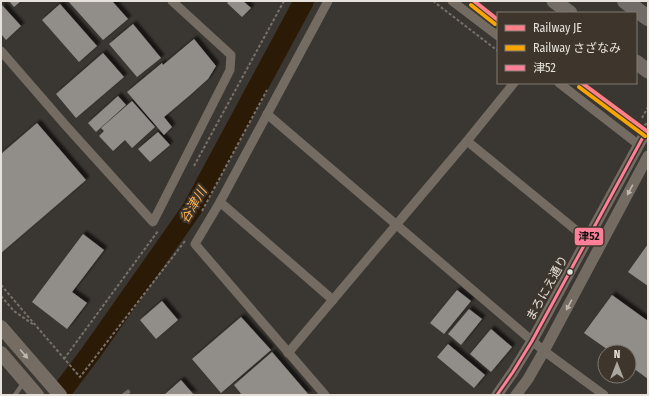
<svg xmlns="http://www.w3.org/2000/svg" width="649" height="396" font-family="'Fira Sans Condensed','Noto Sans JP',sans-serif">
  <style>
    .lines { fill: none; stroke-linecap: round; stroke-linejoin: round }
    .river { stroke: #2b1a06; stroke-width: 20 }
    .building { fill: #918d89; filter: url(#shadow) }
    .path { stroke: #77716a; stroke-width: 2; stroke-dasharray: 3 2; stroke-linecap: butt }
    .service { stroke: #746c63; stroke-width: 4.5 }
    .minor { stroke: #746c63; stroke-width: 9 }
    .tertiary { stroke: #746c63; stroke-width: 11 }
    .primary { stroke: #756d64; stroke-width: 14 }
    .trunk { stroke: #736c66; stroke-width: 15 }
    .motorway { stroke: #716c67; stroke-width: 16 }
    .bus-1-casing { stroke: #3e362d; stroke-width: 6 }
    .bus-1 { stroke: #ff8098; stroke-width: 3 }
    .rail-1-casing { stroke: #3e362d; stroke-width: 7 }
    .rail-2-casing { stroke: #3e362d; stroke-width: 7 }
    .rail-1 { stroke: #ff8088; stroke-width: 4 }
    .rail-2 { stroke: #f7a600; stroke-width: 4 }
    .oneway { fill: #bfb9b2 }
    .bus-dot { fill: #e7e2dc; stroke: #3e362d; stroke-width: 1.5 }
    .labels { text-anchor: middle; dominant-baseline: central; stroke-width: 4; stroke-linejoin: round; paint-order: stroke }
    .street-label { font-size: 12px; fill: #e7e2dc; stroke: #3e362d }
    .water-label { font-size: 13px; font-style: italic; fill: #feb251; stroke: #3e362d }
    .line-badge { stroke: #3e362d; stroke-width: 1.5 }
    .pale-badge-label { font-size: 11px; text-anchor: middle; font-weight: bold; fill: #111 }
  </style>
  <defs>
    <filter id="shadow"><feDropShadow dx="3.5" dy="-3.5" stdDeviation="1" flood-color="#0009"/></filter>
  </defs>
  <rect width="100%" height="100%" fill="#3a3631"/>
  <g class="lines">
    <polyline class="river" points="59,395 90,354 192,209 304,1"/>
  </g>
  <g class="building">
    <polygon points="9,1 21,1 14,7"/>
    <polygon points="68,1 112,1 128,19 103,40"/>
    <polygon points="229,1 243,1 251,8 242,17 227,3"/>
    <polygon points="1,4 21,26 6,40 1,34"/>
    <polygon points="60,4 97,46 79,62 42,20"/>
    <polygon points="133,24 161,58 137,77 109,44"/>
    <polygon points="194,39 216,66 208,79 189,96 164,117 172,127 164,135 127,92 162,63 163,65"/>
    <polygon points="103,53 124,77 76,118 56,94"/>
    <polygon points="118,96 126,105 96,132 88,123"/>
    <polygon points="132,101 155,127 132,148 125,140 113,151 99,136 104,131 101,128"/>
    <polygon points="37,123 86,180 1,253 1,154"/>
    <polygon points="158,132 170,145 150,162 138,149"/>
    <polygon points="83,234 104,250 72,292 87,303 67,329 32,302"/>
    <polygon points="648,244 648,286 628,272"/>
    <polygon points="457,290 471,301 444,334 430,323"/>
    <polygon points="612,295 648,321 648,379 629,365 629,352 611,352 584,333"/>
    <polygon points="162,301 178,320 156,339 140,320"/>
    <polygon points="469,309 482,319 461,345 448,334"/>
    <polygon points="241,317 271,350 221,393 192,359"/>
    <polygon points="491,329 512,347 491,372 470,354"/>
    <polygon points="448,344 485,375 474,388 437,357"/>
    <polygon points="272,352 309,395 242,395 234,385"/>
    <polygon points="181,380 194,395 164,395"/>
  </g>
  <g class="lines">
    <g class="path">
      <polyline points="433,1 498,51"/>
      <polyline points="642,118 648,107"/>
      <polyline points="194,166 284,1"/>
      <polyline points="202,211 267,90"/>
      <polyline points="1,285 80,377 185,241"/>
      <polyline points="1,296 14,311 34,325"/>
      <polyline points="64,359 158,231"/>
    </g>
    <g class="service">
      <polyline points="15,395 24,382"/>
      <polyline points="124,395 128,392"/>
    </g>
    <g class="minor">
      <polyline points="452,1 498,36"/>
      <polyline points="1,51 67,127 153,222 230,70 231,55 172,1"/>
      <polyline points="559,83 639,145"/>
      <polyline points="267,114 544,351 604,395"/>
      <polyline points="467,141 588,240"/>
      <polyline points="220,202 333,300"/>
      <polyline points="288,353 467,141 514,83"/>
      <polyline points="325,395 195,244 220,202 328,1"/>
    </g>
    <g class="tertiary">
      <polyline points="497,395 513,372 532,341 648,128"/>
      <polyline points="516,395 528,379 544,351 648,156"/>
    </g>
    <g class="primary">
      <polyline points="1,327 60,395"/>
      <polyline points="1,353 37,395"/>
    </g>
    <g class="trunk">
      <polyline points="554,1 570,13"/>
      <polyline points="636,62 648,71"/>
    </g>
    <polyline class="motorway" points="625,1 648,18"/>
    <defs>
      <polyline id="bus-1" points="497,395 513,372 532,341 648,128"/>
    </defs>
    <use href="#bus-1" class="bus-1-casing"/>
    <use href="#bus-1" class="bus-1"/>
    <defs>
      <g id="rail-1">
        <polyline points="474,1 498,20"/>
        <polyline points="582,83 648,132"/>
      </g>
      <g id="rail-2">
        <polyline points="471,5 495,24"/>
        <polyline points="579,87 645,136"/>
      </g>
    </defs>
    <use href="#rail-1" class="rail-1-casing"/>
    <use href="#rail-2" class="rail-2-casing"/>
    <use href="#rail-1" class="rail-1"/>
    <use href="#rail-2" class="rail-2"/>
  </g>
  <defs><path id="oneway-solid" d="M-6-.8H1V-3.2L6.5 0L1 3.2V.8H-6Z"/></defs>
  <g class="oneway">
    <use href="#oneway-solid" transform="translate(630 190) rotate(118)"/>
    <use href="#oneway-solid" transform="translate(569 305) rotate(118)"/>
    <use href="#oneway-solid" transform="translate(24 354) rotate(49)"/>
  </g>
  <circle class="bus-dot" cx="570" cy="272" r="3.5"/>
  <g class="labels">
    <g class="street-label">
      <text transform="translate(547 288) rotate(-61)">まろにえ通り</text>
    </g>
    <g class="water-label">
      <text transform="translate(193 205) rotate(-59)">谷津川</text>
    </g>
  </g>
  <rect class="line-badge" x="574" y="227" width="30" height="19" rx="4" fill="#ff8098"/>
  <g class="pale-badge-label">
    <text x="589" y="240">津52</text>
  </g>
  <rect width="649" height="396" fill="none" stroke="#e7e2dc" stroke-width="4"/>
  <rect x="497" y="12" width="140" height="72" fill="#3e362d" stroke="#827b73"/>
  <rect x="505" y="25" width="20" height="6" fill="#ff8088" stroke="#827b73"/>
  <text x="533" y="32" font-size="12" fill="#e7e2dc">Railway JE</text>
  <rect x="505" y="45" width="20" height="6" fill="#f7a600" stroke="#827b73"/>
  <text x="533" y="52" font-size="12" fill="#e7e2dc">Railway さざなみ</text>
  <rect x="505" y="65" width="20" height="6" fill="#ff8098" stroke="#827b73"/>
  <text x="533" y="72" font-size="12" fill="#e7e2dc">津52</text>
  <g transform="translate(617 364)"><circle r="19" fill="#3e362d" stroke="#827b73"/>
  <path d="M0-3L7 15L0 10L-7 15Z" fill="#aaa6a0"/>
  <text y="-6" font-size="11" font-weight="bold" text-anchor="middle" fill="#e7e2dc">N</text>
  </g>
</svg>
